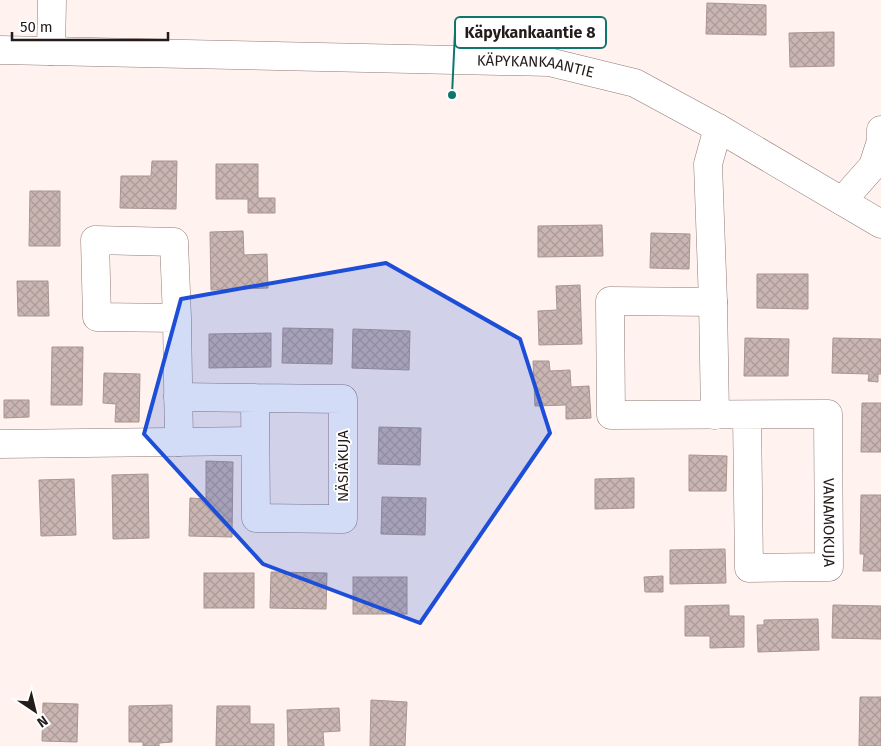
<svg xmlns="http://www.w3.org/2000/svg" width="881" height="746" font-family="'Fira Sans',sans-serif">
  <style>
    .building { fill: url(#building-cross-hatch); stroke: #a99591 }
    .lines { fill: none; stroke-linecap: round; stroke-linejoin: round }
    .minor-casing { stroke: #8f7b78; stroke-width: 29 }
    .minor { stroke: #fff; stroke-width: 28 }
    .marked { fill: #1d4ed8; fill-opacity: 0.2; stroke: #1d4ed8; stroke-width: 4; stroke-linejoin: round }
    .labels { text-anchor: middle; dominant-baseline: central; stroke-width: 4; stroke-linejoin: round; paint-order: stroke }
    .street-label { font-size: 15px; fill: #241c1b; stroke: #fff }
    .leader { fill: none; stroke: #0f766e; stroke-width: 2 }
    .callout-dot { fill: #0f766e; stroke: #fff; stroke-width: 2 }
    .callout { fill: #fff; stroke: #0f766e; stroke-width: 2 }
    .callout-label { font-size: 16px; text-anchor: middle; font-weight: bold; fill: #241c1b }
  </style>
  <defs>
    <pattern id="building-cross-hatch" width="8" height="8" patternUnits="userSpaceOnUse" patternTransform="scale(1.25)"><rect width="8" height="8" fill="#c9b5b1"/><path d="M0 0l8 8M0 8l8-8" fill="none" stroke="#ac9b98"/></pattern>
  </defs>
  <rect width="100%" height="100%" fill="#fff2ef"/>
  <g class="building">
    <polygon points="707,3 766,5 766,35 706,34"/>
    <polygon points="834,32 834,66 790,67 789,33"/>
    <polygon points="152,161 177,161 176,209 120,208 121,176 151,176"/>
    <polygon points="216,164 258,164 258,198 275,198 275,213 248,213 248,199 216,199"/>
    <polygon points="30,191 60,191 60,246 29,246"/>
    <polygon points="602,225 603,256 538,257 538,226"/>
    <polygon points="243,231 244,255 267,254 268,288 211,290 210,232"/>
    <polygon points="651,233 690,234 689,269 650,268"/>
    <polygon points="757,274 808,274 808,309 757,308"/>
    <polygon points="17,281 48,281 49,316 18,316"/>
    <polygon points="580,285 582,344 539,345 538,311 557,310 556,286"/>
    <polygon points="283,328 333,329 332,364 282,363"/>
    <polygon points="353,329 410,331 409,370 352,368"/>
    <polygon points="271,333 271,367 209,368 209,334"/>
    <polygon points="745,338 789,339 788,376 744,376"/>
    <polygon points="833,338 881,339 881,374 878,374 878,382 868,381 869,374 832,373"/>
    <polygon points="52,347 83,347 82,405 51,405"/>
    <polygon points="533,361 549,361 550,371 570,370 571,387 589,386 591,418 566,419 566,405 535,406"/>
    <polygon points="104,373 140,374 139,422 115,422 116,404 103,403"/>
    <polygon points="4,400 29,400 29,417 4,418"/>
    <polygon points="862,403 881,403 881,452 861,452"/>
    <polygon points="379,427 421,428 420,465 378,464"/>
    <polygon points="689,455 727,456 726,491 689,491"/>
    <polygon points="206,461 233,462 232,537 189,536 190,498 206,499"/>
    <polygon points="148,474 149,538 113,539 112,475"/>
    <polygon points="634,478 634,508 595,509 595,479"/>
    <polygon points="74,479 76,535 41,536 39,480"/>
    <polygon points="861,495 881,495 881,571 863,571 864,554 860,554"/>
    <polygon points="382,497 426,498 425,535 381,534"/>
    <polygon points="725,549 726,583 670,584 670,550"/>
    <polygon points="271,572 327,573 326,609 270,608"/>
    <rect x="204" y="573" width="50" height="35"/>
    <polygon points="663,576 663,592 645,592 644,577"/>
    <rect x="353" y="577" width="54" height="37"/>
    <polygon points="729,605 729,616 744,616 744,647 710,648 710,636 685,636 685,606"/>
    <polygon points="833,605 881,606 881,639 832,638"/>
    <polygon points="818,619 819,650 758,652 757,625 764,625 764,620"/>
    <polygon points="860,697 881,697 881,746 859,746"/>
    <polygon points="371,700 407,702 405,746 370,746"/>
    <polygon points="43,703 78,704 77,742 42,741"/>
    <polygon points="172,705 172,742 159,743 159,746 143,746 143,742 129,742 129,706"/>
    <polygon points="217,706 250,706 250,724 274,724 274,746 216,746"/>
    <polygon points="339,708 340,731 323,732 324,746 288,746 287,710"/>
  </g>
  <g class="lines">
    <defs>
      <g id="minor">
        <path id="s1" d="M0,50L549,62L635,83L718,128L881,224"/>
        <polyline points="51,51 52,0"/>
        <path id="s2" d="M718,128L708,164L713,302L610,301L611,415L828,414L829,567L749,568L747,415"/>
        <polyline points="842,201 873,166 881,141 881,130"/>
        <polyline points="713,302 715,415"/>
        <polyline points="177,318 97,317 95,240 174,242 177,318 179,442"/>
        <polyline points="178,397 343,399 343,519 256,518 255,398"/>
        <polyline points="0,444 254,441"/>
      </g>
    </defs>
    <use href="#minor" class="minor-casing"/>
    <use href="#minor" class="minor"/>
  </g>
  <path class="marked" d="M386,263L520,339L550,433L420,623L263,564L144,434L181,299Z"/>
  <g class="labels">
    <g class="street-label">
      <text stroke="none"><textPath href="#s1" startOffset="536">KÄPYKANKAANTIE</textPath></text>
      <text transform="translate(343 466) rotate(-90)">NÄSIÄKUJA</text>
      <text stroke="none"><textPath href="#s2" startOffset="718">VANAMOKUJA</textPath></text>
    </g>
  </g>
  <path class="leader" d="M452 95L455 32"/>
  <circle class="callout-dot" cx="452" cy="95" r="5"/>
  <rect class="callout" x="455" y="17" width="151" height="31" rx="5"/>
  <g class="callout-label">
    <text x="530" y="38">Käpykankaantie 8</text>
  </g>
  <g transform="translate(35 711) rotate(145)" stroke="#ffffff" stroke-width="4" paint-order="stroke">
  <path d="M0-4L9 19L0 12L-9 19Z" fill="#241c1b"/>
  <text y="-8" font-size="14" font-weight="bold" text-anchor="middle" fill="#241c1b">N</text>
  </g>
  <path d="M12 32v8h156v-8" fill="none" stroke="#241c1b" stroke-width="2.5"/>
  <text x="20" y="32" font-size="15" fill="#241c1b" stroke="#ffffff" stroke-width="4" paint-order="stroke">50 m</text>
</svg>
